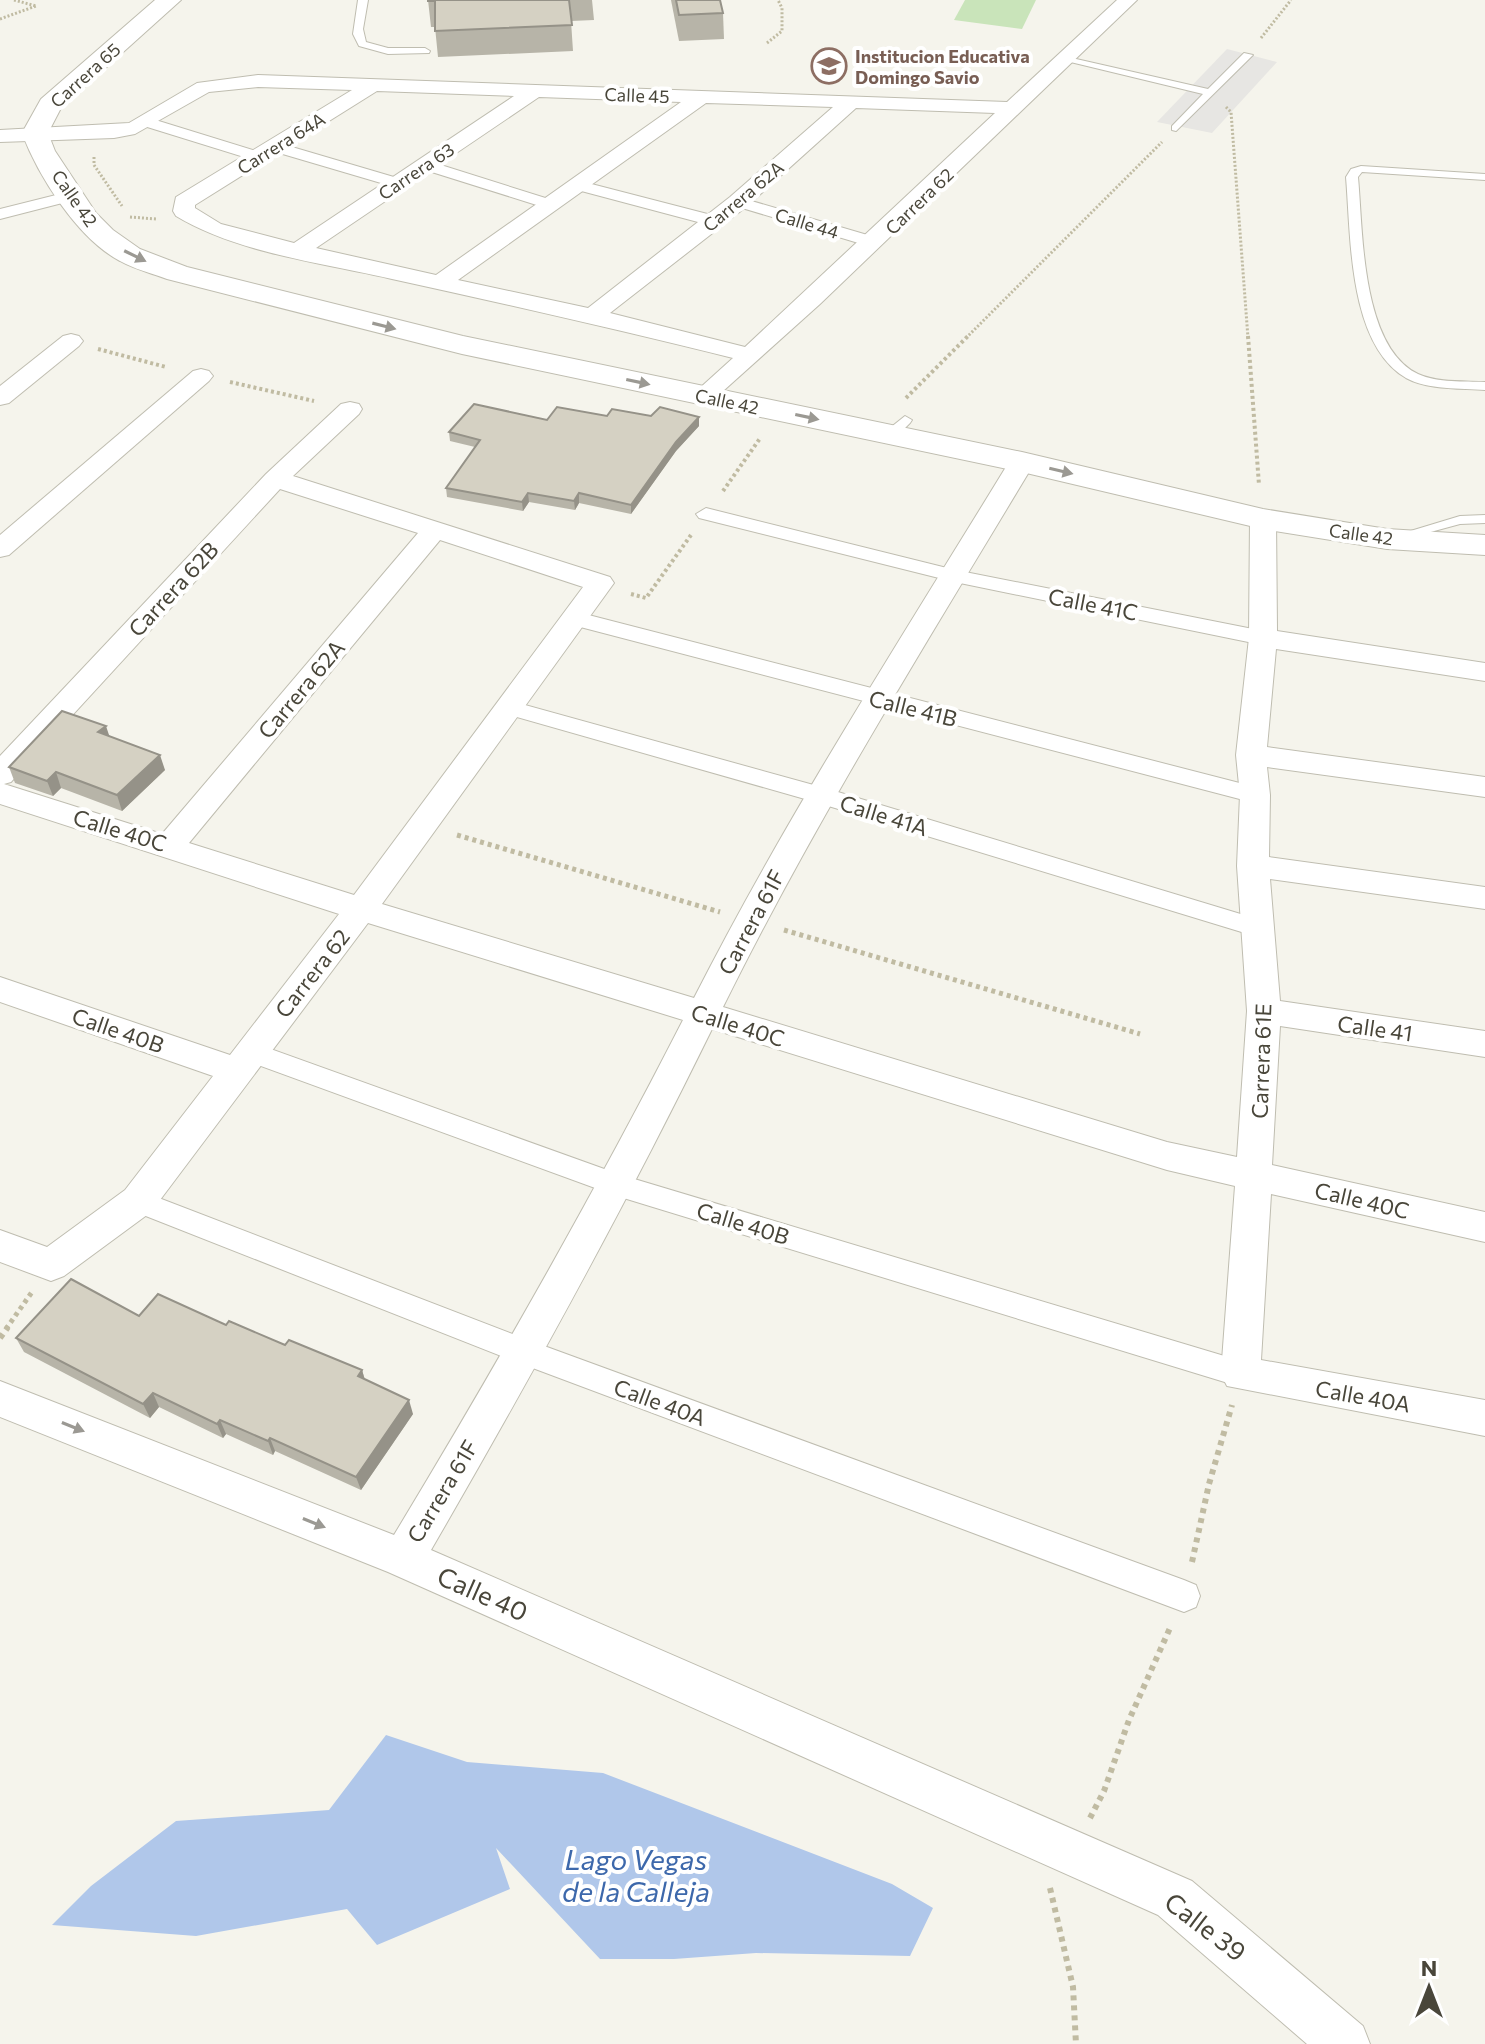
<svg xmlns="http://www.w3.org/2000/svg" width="1485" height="2044" font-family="Commissioner,sans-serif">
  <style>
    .green { fill: #c9e4ba }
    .parking { fill: #e7e6e3 }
    .water { fill: #b0c7ea }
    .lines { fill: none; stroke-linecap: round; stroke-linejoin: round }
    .service-casing { stroke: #bfbdb0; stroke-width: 2 }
    .pedestrian-casing { stroke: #bfbdb0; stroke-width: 2 }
    .minor-casing { stroke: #bfbdb0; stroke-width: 2 }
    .tertiary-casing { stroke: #bfbdb0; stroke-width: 2 }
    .path-far3 { stroke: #c0bba2; stroke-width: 3; stroke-dasharray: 2 2; stroke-linecap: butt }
    .path-far2 { stroke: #c0bba2; stroke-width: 4; stroke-dasharray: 3 3; stroke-linecap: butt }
    .path-far1 { stroke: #c0bba2; stroke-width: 5; stroke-dasharray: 4 4; stroke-linecap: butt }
    .path { stroke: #c0bba2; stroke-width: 6; stroke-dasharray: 5 5; stroke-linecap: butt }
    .service { fill: #fff; fill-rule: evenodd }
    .pedestrian { fill: #fff; fill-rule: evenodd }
    .minor { fill: #fff; fill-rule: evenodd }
    .tertiary { fill: #fff; fill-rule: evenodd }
    .wall { fill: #b7b4a8 }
    .shaded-wall { fill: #959288 }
    .building { fill: #d5d1c3; stroke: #959288; stroke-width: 2 }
    .oneway { fill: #9b9993 }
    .labels { text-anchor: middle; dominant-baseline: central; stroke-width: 8; stroke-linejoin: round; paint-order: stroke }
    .far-education-label { font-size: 18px; font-weight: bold; fill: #785e54; stroke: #fff; text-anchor: start }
    .far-street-label { font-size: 18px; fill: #49463a; stroke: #fff }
    .street-label { font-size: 22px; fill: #49463a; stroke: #fff }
    .near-street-label { font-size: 26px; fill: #49463a; stroke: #fff }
    .near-water-label { font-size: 28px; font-style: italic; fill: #3d68ab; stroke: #fff }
  </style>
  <rect width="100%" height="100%" fill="#f5f4ec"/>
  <polygon class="green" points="965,0 1036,0 1022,29 954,20"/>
  <polygon class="parking" points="1227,49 1277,62 1212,133 1157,122"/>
  <polygon class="water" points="386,1735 467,1762 603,1773 892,1884 933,1908 910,1956 756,1953 674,1959 600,1959 496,1848 510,1889 377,1945 347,1909 196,1936 52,1925 91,1886 176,1821 329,1810"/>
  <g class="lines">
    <defs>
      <g id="service">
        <polygon points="358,0 368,0 363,29 366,42 388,48 425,48 430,51 429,53 388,54 359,46 353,34"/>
        <polygon points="1244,53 1253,55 1176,131 1172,130 1172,126 1203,94 1058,59 1063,56 1208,89"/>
        <path d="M1361,166L1485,174V180L1362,172L1358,177C1363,231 1361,347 1418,374C1438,383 1464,381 1485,382V390C1460,388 1428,390 1406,378C1348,344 1351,236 1346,177L1351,169Z"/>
        <polygon points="905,416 912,420 910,423 895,438 885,438 885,432"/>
        <polygon points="1485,515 1485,523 1460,524 1401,540 1394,536 1460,516"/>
      </g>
      <g id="pedestrian">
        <polygon points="149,118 266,154 268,157 260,162 144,126 141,123"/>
        <polygon points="275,142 404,180 406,183 398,188 269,150 269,144"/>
        <polygon points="425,160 555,201 557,204 549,209 543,207 419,168 419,162"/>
        <polygon points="576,180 719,217 721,221 713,226 570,188 568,185"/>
        <polygon points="72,191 78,193 78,199 0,219 0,209"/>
        <polygon points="738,197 881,239 883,243 875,248 732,205 732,199"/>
        <polygon points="706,508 955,570 1263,631 1274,638 1263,645 955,582 699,518 696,514"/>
        <polygon points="573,611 1255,787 1263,789 1267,795 1263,801 1255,803 565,623 562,618 565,613"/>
        <polygon points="507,700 828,789 1267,922 1270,928 1267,934 1258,937 812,801 499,712 496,707 499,702"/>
        <polygon points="251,1042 621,1175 1241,1361 1252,1365 1256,1374 1252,1383 1241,1387 617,1196 242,1059 238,1052 242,1045"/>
        <polygon points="138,1190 536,1343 1184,1580 1196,1585 1200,1596 1196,1607 1184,1612 514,1361 128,1209 124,1201 128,1193"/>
      </g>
      <g id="minor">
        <path d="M1117,0H1137L820,304L712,401H694L691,396L733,358C620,330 506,304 392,279C323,263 237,253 176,216L173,211L176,197L352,90L258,87L209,92L135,134L114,138L0,142V130L129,123L197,83L258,75L1007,102ZM377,91L514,96L294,243L221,224L195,208V205ZM539,97L681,102L436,275L316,248ZM706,103L833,107L730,197L588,308L458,280ZM856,108L995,113L745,347L610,313L746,207Z"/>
        <polygon points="71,334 79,336 83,341 79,346 9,403 0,405 0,386 63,336"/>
        <polygon points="201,369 209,371 213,376 209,381 9,555 0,557 0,535 193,371"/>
        <path d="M350,402L359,404L362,409L359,414L293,476L610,577L614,583L382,904L694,998C788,813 901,639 1009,462L1013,457H1031L1035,462C927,642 816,819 723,1007L1167,1142L1237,1157L1247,1011L1237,866L1240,795L1236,755L1249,638L1250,519L1254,513H1272L1276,519L1277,631L1485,663V681L1276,649L1267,747L1485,777V797L1267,767L1270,795L1269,857L1485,887V909L1270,879L1280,1001L1485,1031V1057L1280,1026L1272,1165L1485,1212V1242L1271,1194L1261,1360L1485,1400V1436L1227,1386L1221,1374L1235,1186L1167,1170L712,1029C625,1207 530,1379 431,1550L1192,1881L1363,2026L1370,2044H1307L1158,1915L388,1572L0,1417V1381L394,1535C496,1366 593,1196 683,1020L368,923L151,1212L64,1276L51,1281L0,1262V1230L47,1247L125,1190L213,1076L0,1002V977L230,1055L339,914L0,804V756L266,474L341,404ZM280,489L418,533L162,834L4,784L11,782ZM440,540L583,587L354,895L189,843Z"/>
      </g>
      <path id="tertiary" d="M155,0H181L61,108L48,133L55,151L96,213L113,230L140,249L187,267L463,336L1022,452L1263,509L1387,529L1485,535V555L1387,549L1263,529L1022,472L462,354L167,279C151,273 134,269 120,261C78,239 38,176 22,133L41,99Z"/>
    </defs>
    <use href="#service" class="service-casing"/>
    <use href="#pedestrian" class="pedestrian-casing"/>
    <use href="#minor" class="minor-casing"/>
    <use href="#tertiary" class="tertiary-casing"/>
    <g class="path-far3">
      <polyline points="14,0 36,6"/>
      <polyline points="0,19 36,6"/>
      <polyline points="1261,38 1291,0"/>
      <polyline points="767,43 782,31 782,8 778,0"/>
      <polyline points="1226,107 1231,112 1248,338"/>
      <polyline points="94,157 94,165 122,206"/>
      <polyline points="130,217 156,219"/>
      <polyline points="966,338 1162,142"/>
    </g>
    <g class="path-far2">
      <polyline points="1248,336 1259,485"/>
      <polyline points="98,349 166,367"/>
      <polyline points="230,382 314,401"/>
      <polyline points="906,398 968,336"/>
      <polyline points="723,491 761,437"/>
      <polyline points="631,594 646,598 691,535"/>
    </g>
    <g class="path-far1">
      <polyline points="457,835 720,912"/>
      <polyline points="784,930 1140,1034"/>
      <polyline points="6,1329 32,1292"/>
    </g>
    <g class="path">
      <polyline points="0,1338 8,1327"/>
      <polyline points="1192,1562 1209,1484 1232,1405"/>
      <polyline points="1090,1818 1104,1791 1129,1720 1170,1628"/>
      <polyline points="1050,1888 1073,1987 1076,2044"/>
    </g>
    <use href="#service" class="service"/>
    <use href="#pedestrian" class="pedestrian"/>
    <use href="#minor" class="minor"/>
    <use href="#tertiary" class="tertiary"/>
  </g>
  <g class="wall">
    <polygon points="428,0 592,0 594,20 571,21 573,51 438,57 435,27 431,27"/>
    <polygon points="671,0 720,0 723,13 724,39 679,41"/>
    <polygon points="607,416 699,426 676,451 631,514 579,503 575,510 529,502 523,511 447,497 446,488 475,447 450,441 449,432 547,420"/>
    <polygon points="109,736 165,770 122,811 61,788 53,796 15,783 9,767"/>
    <polygon points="139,1316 226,1325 362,1370 365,1380 413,1414 361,1490 275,1451 273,1455 226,1434 223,1438 159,1407 150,1418 24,1352 16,1338"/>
  </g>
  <g class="shaded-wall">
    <polygon points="699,417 699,426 676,451 631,514 631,505 676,442"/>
    <polygon points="528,493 529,502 523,511 522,502"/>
    <polygon points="579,493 579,503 575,510 574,501"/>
    <polygon points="106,726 111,741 98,732"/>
    <polygon points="160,755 165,770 122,811 117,795"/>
    <polygon points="56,772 61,788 53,796 47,781"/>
    <polygon points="362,1370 366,1384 358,1376"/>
    <polygon points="153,1393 159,1407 150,1418 143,1404"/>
    <polygon points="409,1400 413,1414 361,1490 356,1477"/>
    <polygon points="220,1420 226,1434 223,1438 217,1424"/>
    <polygon points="270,1438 275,1451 273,1455 268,1441"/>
  </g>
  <g class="building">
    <polygon points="428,0 569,0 572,25 435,31 435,1 428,1"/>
    <polygon points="676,0 720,0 723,13 679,15"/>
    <polygon points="474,404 547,420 557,407 607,416 612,409 651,416 660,407 699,417 676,442 631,505 579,493 574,501 528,493 522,502 446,488 480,440 449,432"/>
    <polygon points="62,711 106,726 98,732 160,755 117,795 56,772 47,781 9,767"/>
    <polygon points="71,1279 139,1316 158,1294 226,1325 229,1321 285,1345 289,1340 362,1370 358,1376 409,1400 356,1477 270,1438 268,1441 220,1420 217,1424 153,1393 143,1404 16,1338"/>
  </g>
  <defs><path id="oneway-solid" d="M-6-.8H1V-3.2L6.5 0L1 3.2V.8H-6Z" transform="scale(2)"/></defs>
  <g class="oneway">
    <use href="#oneway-solid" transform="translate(135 256) rotate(26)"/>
    <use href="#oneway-solid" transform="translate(384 326) rotate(14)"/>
    <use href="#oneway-solid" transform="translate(638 382) rotate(12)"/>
    <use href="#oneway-solid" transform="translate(807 417) rotate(12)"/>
    <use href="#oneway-solid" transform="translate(1061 471) rotate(13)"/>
    <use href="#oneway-solid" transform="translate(73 1427) rotate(22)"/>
    <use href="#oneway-solid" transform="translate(314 1523) rotate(22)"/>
  </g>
  <defs>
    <symbol id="school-ring" viewBox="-11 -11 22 22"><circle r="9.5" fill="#fff" stroke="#8d6e63" stroke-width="1.5"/><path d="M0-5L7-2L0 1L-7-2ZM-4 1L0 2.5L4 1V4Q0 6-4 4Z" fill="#8d6e63"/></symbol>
  </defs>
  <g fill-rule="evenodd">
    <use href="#school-ring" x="809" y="46" width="40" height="40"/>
  </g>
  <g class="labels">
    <g class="far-education-label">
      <text x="855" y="56">Institucion Educativa<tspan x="855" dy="21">Domingo Savio</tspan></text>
    </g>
    <g class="far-street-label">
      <text transform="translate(85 75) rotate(-42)">Carrera 65</text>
      <text transform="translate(637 95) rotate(2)">Calle 45</text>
      <text transform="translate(281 143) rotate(-32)">Carrera 64A</text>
      <text transform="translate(416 171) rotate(-34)">Carrera 63</text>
      <text transform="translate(743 196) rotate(-40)">Carrera 62A</text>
      <text transform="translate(75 198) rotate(55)">Calle 42</text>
      <text transform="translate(919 201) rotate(-44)">Carrera 62</text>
      <text transform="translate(807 223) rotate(17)">Calle 44</text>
      <text transform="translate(727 401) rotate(12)">Calle 42</text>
      <text transform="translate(1361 534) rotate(8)">Calle 42</text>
    </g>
    <g class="street-label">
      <text transform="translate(173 589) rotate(-47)">Carrera 62B</text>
      <text transform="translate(1093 604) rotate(11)">Calle 41C</text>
      <text transform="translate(301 689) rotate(-50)">Carrera 62A</text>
      <text transform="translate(913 708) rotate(14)">Calle 41B</text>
      <text transform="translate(884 815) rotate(17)">Calle 41A</text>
      <text transform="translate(120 830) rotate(17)">Calle 40C</text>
      <text transform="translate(751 922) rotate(-62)">Carrera 61F</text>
      <text transform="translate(312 973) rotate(-52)">Carrera 62</text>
      <text transform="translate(738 1025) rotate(17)">Calle 40C</text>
      <text transform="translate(1375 1028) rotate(8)">Calle 41</text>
      <text transform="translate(118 1030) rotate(19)">Calle 40B</text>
      <text transform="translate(1261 1061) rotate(-88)">Carrera 61E</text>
      <text transform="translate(1362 1200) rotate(13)">Calle 40C</text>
      <text transform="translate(743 1223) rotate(17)">Calle 40B</text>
      <text transform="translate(1363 1396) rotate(10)">Calle 40A</text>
      <text transform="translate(660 1402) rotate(20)">Calle 40A</text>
      <text transform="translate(442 1491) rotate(-59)">Carrera 61F</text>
    </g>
    <g class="near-street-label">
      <text transform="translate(483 1593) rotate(24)">Calle 40</text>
      <text transform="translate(1206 1926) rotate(37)">Calle 39</text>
    </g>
    <g class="near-water-label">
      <text x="636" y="1859">Lago Vegas<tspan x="636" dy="32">de la Calleja</tspan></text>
    </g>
  </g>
  <g transform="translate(1429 1988)" stroke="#ffffff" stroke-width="6" paint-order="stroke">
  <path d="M0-6L14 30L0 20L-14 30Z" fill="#49463a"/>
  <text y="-12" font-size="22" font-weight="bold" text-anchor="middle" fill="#49463a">N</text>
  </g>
</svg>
